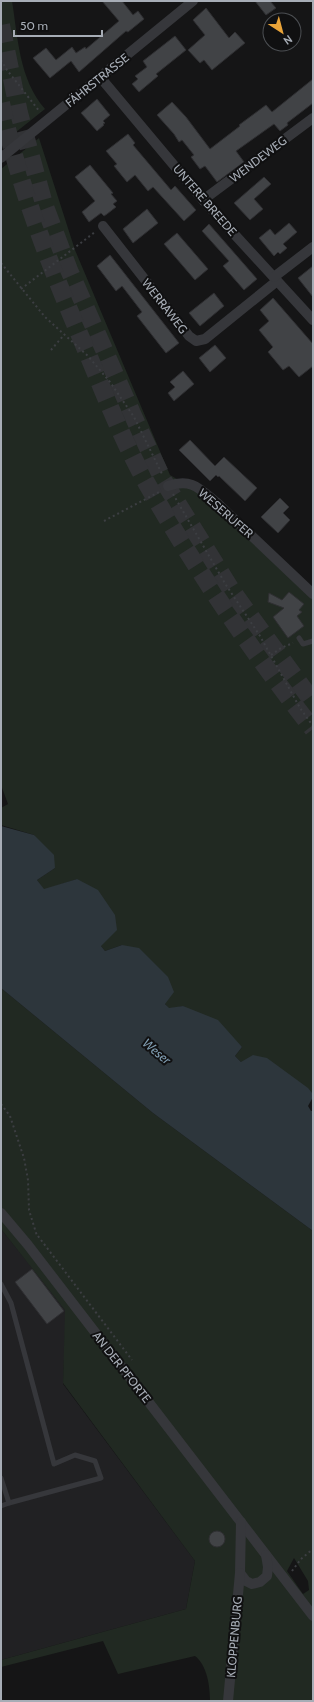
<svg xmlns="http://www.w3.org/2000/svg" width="314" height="1702" font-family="Cabin,sans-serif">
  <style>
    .built { fill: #212123 }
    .green { fill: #212922; fill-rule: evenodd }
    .water { fill: #2d363c }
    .building { fill: #414346; stroke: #2f2f32 }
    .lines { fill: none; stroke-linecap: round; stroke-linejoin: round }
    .highway-tunnel { stroke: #323336; stroke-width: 18; stroke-dasharray: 18 9; stroke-linecap: butt }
    .path { stroke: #3c3e42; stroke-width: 2; stroke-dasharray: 2 3; stroke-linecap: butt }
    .lane { stroke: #36373b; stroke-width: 5 }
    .street { stroke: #36373b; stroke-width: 10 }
    .labels { text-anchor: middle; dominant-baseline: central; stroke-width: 4; stroke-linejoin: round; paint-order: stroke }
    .street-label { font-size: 12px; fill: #a7adb6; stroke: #101011 }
    .water-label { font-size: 13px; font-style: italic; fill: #7f9cb0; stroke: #101011 }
  </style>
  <rect width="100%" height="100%" fill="#151516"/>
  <polygon class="built" points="1,1229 66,1310 63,1384 195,1561 186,1609 1,1660"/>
  <g class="green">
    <path d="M1,1H12C18,38 19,79 45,109L1,144Z"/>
    <polygon points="39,138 75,250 170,475 212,500 313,595 313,1094 307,1088 241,1062 235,1056 242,1047 183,1006 169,1009 122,945 105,951 101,946 77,879 44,890 37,880 55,868 34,835 1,825 1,808 8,804 1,785 1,169"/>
    <path d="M1,988L153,1113L313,1231V1701H210C210,1686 207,1665 195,1656L118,1674L103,1641L1,1667V1660L186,1609L195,1561L63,1383L65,1310L1,1229ZM294,1558L308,1581L309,1590L303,1594L287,1571Z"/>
  </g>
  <polygon class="water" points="1,826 34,835 54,855 55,868 37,880 44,889 77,879 98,890 115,915 117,930 101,946 105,951 122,945 139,948 168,977 174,992 165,1004 169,1008 183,1006 218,1020 242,1047 235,1056 241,1062 253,1055 267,1058 308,1088 313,1094 313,1097 308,1106 311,1111 313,1111 313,1231 153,1113 1,988"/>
  <g class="building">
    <polygon points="102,1 122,1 133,15 138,11 144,19 128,32 126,31 79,72 71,61 50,78 33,58 46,48 56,60 72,47 76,53 85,47 86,49 119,21"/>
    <polygon points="255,1 270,1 276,8 266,15"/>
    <polygon points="206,8 229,38 235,32 245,43 212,70 204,60 200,63 188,50 205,35 193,20"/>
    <polygon points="175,36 186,50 156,74 158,76 139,92 132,84 138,79 135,76 147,67 143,61"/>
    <polygon points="313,79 313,103 287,123 288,125 280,131 274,124 236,151 244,162 217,182 205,166 200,169 191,157 194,155 182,140 179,142 174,134 157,115 172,102 186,117 210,149 240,126 239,125 266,105 272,112"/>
    <polygon points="97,99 110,115 103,121 105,123 103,124 104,125 97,131 81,113"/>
    <polygon points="128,134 135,143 133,145 171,190 175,186 196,210 184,221 153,187 148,191 135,175 127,182 114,166 117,164 106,151"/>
    <polygon points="90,165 113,193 111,194 117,201 113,204 116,207 107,214 104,216 101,213 89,222 82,212 95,201 75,177"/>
    <polygon points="264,177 271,184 254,199 263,209 250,220 234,203"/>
    <polygon points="147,209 158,223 133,243 123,229"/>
    <polygon points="289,223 297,232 283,244 287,248 280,254 278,252 274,256 259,238 270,229 275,235"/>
    <polygon points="209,224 257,279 244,290 223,266 229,261 202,231"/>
    <polygon points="177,233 208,269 195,280 164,244"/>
    <polygon points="110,255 179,343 166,353 137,316 142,312 122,286 116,291 97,266"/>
    <polygon points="313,266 313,297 298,278"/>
    <polygon points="214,293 224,306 200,326 189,313"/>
    <polygon points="273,298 313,344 313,366 299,377 289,366 283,370 268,352 273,347 259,330 269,321 260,310"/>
    <polygon points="215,345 226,358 210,372 199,358"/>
    <polygon points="183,371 194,384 174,401 168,393 175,387 170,382"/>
    <polygon points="190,440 215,466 224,457 257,488 245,501 219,476 218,477 216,475 210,481 179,450"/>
    <polygon points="280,498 289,507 283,513 290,520 278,533 261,517"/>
    <polygon points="289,592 304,604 299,610 302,612 297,616 304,626 288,638 273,617 284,608 268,602 269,593 282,600"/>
    <polygon points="32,1269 64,1311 47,1324 15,1282"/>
    <circle cx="217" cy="1539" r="8"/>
  </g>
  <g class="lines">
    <g class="highway-tunnel">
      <polyline points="1,25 19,113 44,204 69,270 135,420 163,480 232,591 313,702"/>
      <path d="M1,103C18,182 47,258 78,331C101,384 121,439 150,489C198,573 253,653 313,729"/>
    </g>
    <g class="path">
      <polyline points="1,60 7,70 40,112"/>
      <polyline points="1,263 45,317 88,356 110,382 134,417 163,476"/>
      <polyline points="21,289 95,232"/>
      <polyline points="51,350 64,335"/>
      <polyline points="173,494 226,585 260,636 300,708 313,726"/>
      <polyline points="104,521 159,492"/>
      <polyline points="271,655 281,648 293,643"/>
      <polyline points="1,1104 10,1116 24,1158 28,1180 29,1210 37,1236"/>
      <polyline points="38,1236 132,1360"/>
      <polyline points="292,1571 301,1559 313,1549"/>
      <polyline points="119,1701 121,1701"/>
    </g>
    <g class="lane">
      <polyline points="299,638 303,644 313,641"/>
      <polyline points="1,1284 11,1303 54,1464 75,1455 95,1461 101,1478 9,1503 1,1478"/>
      <polyline points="1,1506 9,1503"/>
    </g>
    <g class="street">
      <polyline points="100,77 203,200 313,320"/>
      <polyline points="1,158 193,1"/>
      <polyline points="203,200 313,118"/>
      <polyline points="103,226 189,336 196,341 205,339 277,281"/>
      <polyline points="274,277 313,247"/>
      <path d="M168,486C191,478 199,488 216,502L313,594"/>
      <polyline points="1,1213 28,1245 313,1616"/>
      <polyline points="241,1522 240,1573 246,1581 252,1584 260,1582 267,1576 268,1567 266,1555"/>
      <polyline points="228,1701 240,1573"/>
    </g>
  </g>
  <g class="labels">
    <g class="street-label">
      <text transform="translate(97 80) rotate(-39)">FÄHRSTRASSE</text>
      <text transform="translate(258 159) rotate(-37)">WENDEWEG</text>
      <text transform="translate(205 200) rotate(49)">UNTERE BREEDE</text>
      <text transform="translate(165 306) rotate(52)">WERRAWEG</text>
      <text transform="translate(226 513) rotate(41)">WESERUFER</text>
      <text transform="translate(122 1367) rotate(52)">AN DER PFORTE</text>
      <text transform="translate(234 1637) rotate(-85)">KLOPPENBURG</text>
    </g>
    <g class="water-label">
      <text transform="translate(157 1051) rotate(40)">Weser</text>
    </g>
  </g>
  <rect width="314" height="1702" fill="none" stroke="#a7adb6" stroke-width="4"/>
  <g transform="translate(282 32) rotate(144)"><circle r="19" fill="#101011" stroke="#4c4f53"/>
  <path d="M0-3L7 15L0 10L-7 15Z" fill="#eaa439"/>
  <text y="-6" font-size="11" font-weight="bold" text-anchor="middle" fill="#a7adb6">N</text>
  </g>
  <path d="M14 30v6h88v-6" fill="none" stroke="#a7adb6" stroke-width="2"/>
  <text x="20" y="30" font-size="12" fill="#a7adb6" stroke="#101011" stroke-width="3" paint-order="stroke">50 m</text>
</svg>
